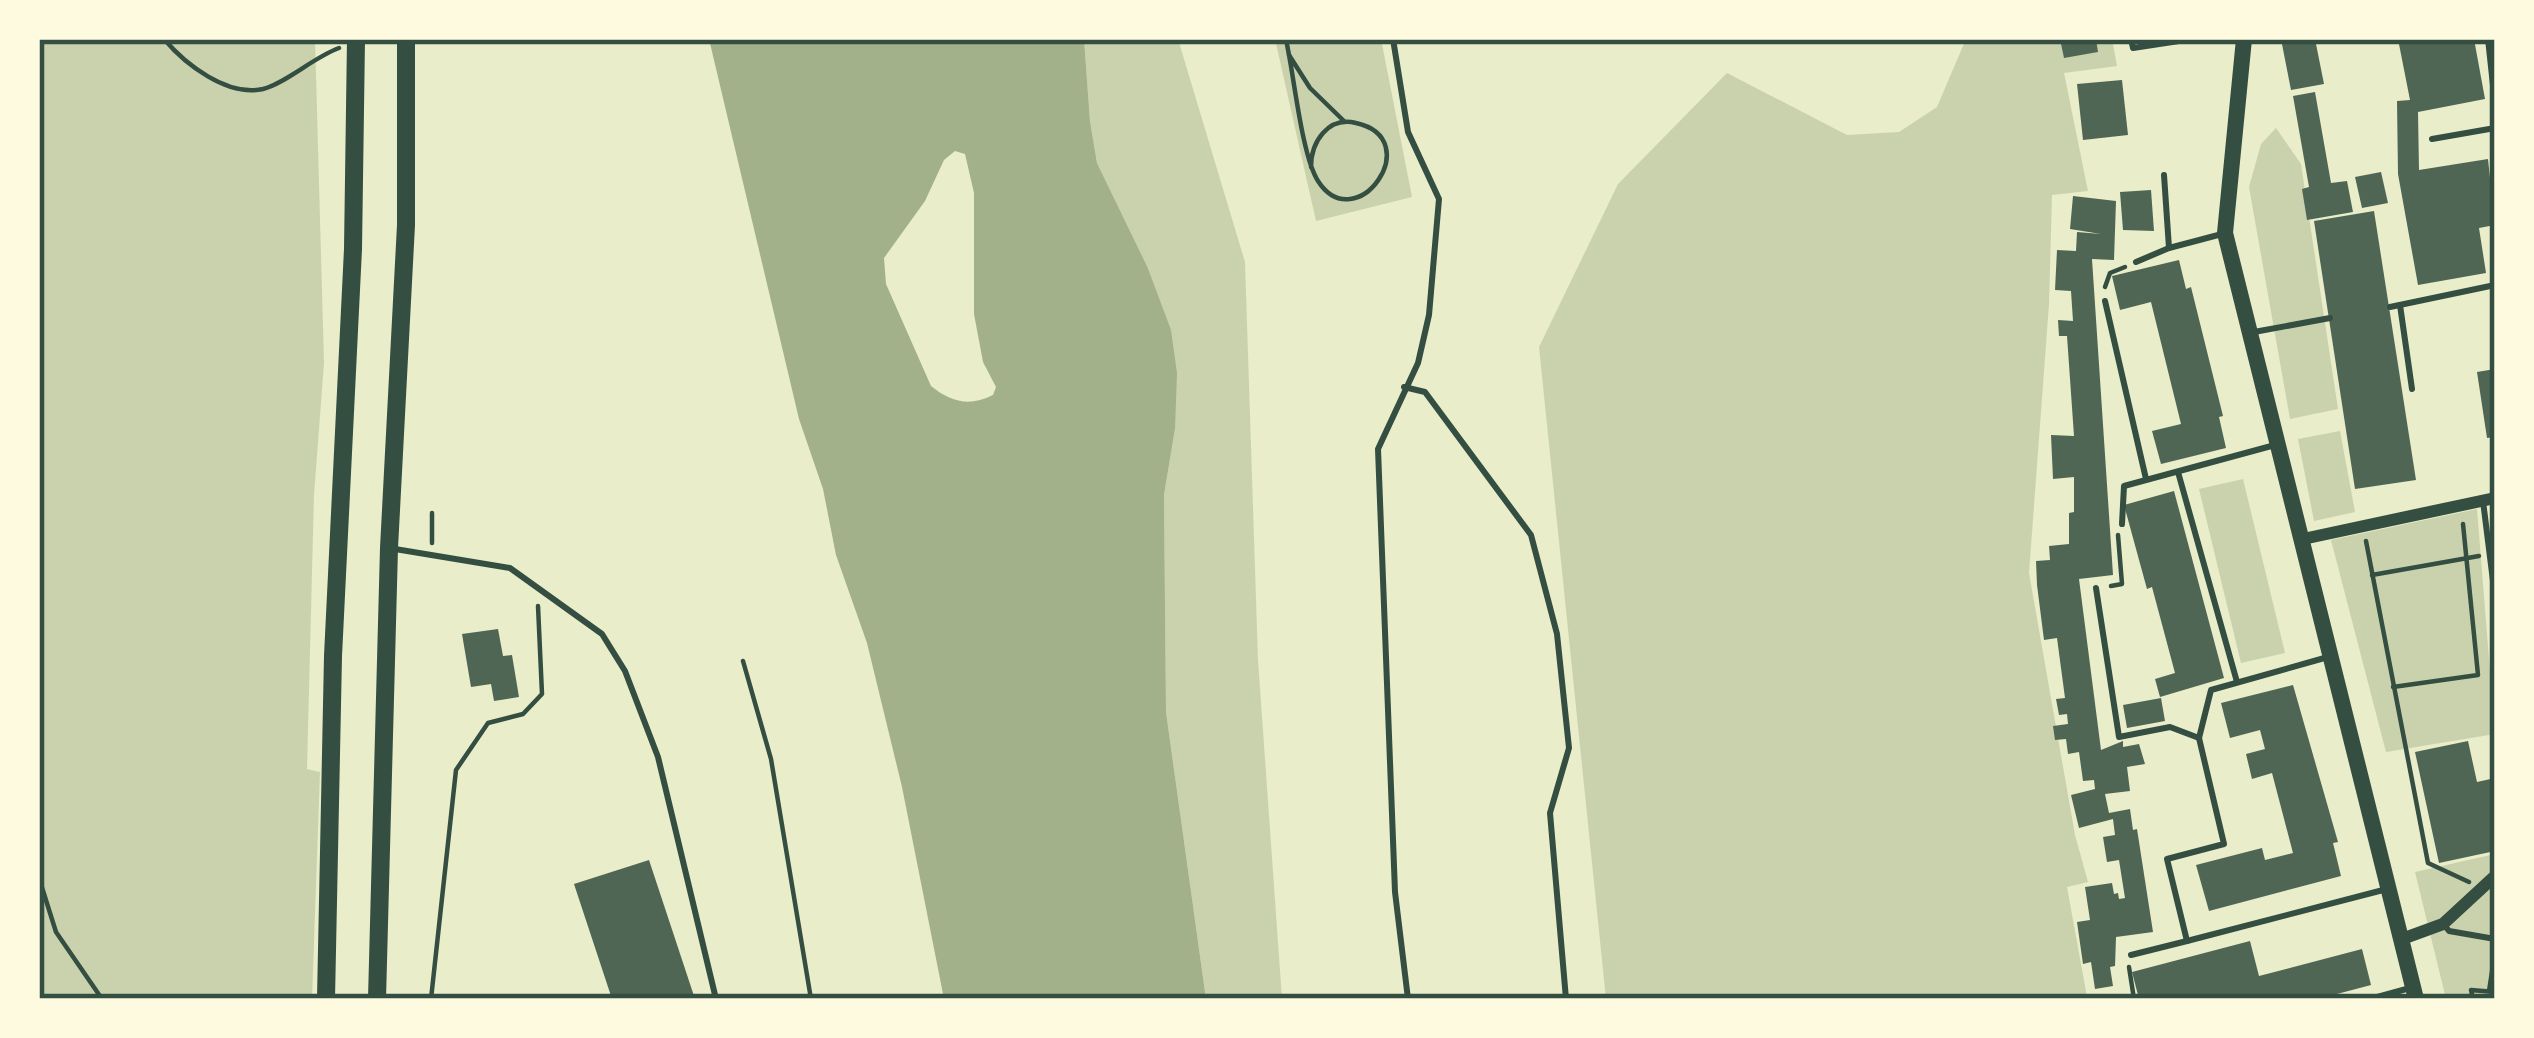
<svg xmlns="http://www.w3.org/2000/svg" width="2534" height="1038" font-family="'Fira Sans',sans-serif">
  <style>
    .green { fill: #cad2ad }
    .water { fill: #a3b18a; fill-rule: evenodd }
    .building { fill: #4f6655 }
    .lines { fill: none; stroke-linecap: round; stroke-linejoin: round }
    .path { stroke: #344e41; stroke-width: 4.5 }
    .service { stroke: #344e41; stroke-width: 6 }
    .minor { stroke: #344e41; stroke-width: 12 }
    .secondary { stroke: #344e41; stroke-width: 16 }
    .trunk { stroke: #344e41; stroke-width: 18 }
    .neatline { fill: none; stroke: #344e41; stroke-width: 4.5 }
  </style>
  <rect width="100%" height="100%" fill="#e9edc9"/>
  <g class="green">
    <polygon points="39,39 315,39 324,363 314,495 307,769 320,772 312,999 39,999"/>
    <polygon points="1084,39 1178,39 1245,262 1258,660 1282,999 1206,999 1166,712 1164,495 1175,429 1147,266 1097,163 1090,121"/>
    <polygon points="1275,39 1381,39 1412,197 1316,221"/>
    <polygon points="1966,39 2112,39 2117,66 2064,73 2088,191 2052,195 2049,304 2029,573 2075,835 2088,882 2067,887 2087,997 2093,999 1606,999 1539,347 1618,184 1727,73 1847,135 1899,132 1937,107"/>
    <polygon points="2276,128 2301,164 2338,409 2290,419 2249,187 2261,144"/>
    <polygon points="2340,431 2355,512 2314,521 2298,439"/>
    <polygon points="2243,479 2285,653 2241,663 2199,489"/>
    <polygon points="2477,509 2495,734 2386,752 2331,540"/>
    <polygon points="2495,854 2495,999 2446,999 2415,872"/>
  </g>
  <path class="water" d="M709,39H1084L1090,121L1097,163L1147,266L1171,330L1177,373L1175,429L1164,495L1166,712L1206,999H944L902,787L867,643L836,555L823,489L799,419ZM955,151L965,154L974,193V314L983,362L996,387L993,395C969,407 951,402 931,386L886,284L884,258L925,201L944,160Z"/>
  <g class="building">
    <polygon points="2060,39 2096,39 2098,52 2064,58"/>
    <polygon points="2281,39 2315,39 2324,84 2291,90"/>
    <polygon points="2398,39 2474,39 2485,99 2418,112 2419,170 2488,159 2495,225 2479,228 2486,273 2418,285 2398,174 2397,101 2410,100"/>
    <polygon points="2122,80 2128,135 2083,140 2077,84"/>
    <polygon points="2315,92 2331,183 2347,181 2353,212 2307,220 2302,189 2309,187 2293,96"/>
    <polygon points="2381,172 2388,203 2362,208 2355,177"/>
    <polygon points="2151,190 2154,231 2123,230 2120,192"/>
    <polygon points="2073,196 2116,201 2114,260 2092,259 2113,575 2079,579 2101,750 2123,741 2123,747 2139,744 2145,764 2127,767 2130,791 2105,794 2109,813 2130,809 2133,830 2137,829 2153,932 2116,937 2115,966 2110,967 2113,986 2095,989 2091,962 2083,964 2077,922 2090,920 2085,887 2112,883 2114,894 2118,893 2119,899 2125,898 2119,860 2107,862 2103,837 2115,835 2113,819 2079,828 2071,795 2095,789 2094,780 2083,781 2079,752 2068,754 2066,739 2055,740 2053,726 2068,724 2067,714 2059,715 2056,699 2065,698 2057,638 2044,640 2037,585 2036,561 2050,560 2049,546 2069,544 2069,513 2074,512 2074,477 2053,479 2051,435 2074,436 2067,336 2059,336 2058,320 2073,321 2071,291 2055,290 2057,250 2076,251 2077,232 2101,234 2070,229"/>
    <polygon points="2374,211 2416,480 2355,489 2314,221"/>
    <polygon points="2179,260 2186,289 2191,287 2223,416 2219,417 2226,448 2161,464 2152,431 2181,424 2151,302 2120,310 2112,276"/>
    <polygon points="2495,369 2495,437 2487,438 2477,372"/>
    <polygon points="2174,491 2224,678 2160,697 2155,679 2175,673 2152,587 2147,589 2124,505"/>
    <polygon points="498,629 503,656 512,655 519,697 494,701 491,684 471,687 462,634"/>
    <polygon points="2293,685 2338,842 2333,843 2341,876 2209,911 2196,865 2262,848 2265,860 2293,853 2272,773 2252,779 2246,754 2265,749 2260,730 2230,738 2221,703"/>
    <polygon points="2161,698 2165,721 2127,728 2123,705"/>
    <polygon points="2468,741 2477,782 2495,778 2495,851 2439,863 2415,752"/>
    <polygon points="649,860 695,999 612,999 574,884"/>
    <polygon points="2250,941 2259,976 2362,949 2371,985 2318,999 2139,999 2132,972"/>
  </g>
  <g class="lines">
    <g class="path">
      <path d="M164,39C185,64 227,97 263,89C286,83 314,57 339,48"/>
      <polyline points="1286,39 1289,55"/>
      <path d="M1311,167C1311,142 1328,116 1356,123C1428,139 1356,240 1318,181C1303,158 1295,86 1289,55L1310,88L1345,122"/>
      <polyline points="2105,287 2110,273 2125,267"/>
      <polyline points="2366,541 2428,863 2469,882"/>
      <polyline points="432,543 432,513"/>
      <polyline points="2372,575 2479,556"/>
      <polyline points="2111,586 2122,584 2118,535"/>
      <polyline points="743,661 771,759 811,999"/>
      <polyline points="2393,687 2478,675 2463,524"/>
      <polyline points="39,878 56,932 102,999"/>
      <polyline points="2129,967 2134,999"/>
      <polyline points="2489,991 2495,952"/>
      <polyline points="431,999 456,770 488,723 523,714 542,694 538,606"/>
      <polyline points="2473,999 2471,990 2495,992"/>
    </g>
    <g class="service">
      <polyline points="1393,39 1408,132 1439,199 1429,315 1418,363 1378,449 1395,892 1408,999"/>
      <polyline points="2131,39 2133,48 2192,39"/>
      <polyline points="2488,39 2495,104"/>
      <polyline points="2432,139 2495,128"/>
      <polyline points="2164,175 2169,248"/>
      <polyline points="2136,262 2169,248 2222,234"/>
      <polyline points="2105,301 2146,479"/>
      <polyline points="2400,305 2412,389"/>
      <polyline points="2390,307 2495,285"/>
      <polyline points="2254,332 2330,318"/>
      <polyline points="1404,387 1425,392 1531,535 1557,634 1569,748 1550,813 1566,999"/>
      <polyline points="2178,472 2237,682"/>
      <polyline points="2483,501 2495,597"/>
      <polyline points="2122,524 2124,486 2275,445"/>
      <polyline points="395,549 510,568 602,634 625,671 658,757 716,999"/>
      <polyline points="2096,588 2119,737 2170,727 2199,738"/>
      <polyline points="2328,657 2211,690 2199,738 2224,844 2167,859 2187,941 2387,889"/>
      <polyline points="2445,926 2449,931 2495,939"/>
      <polyline points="2131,955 2187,941"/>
      <polyline points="2370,999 2410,988"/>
    </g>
    <g class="minor">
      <polyline points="2303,539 2495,498"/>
      <polyline points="2402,939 2443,924 2495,876"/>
    </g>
    <polyline class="secondary" points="2244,39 2225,233 2416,999"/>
    <g class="trunk">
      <polyline points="326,999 333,656 353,249 356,39"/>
      <polyline points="377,999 389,548 406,225 406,39"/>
    </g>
  </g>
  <rect width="2534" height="1038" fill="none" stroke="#fefae0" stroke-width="84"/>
  <rect x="42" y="42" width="2450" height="954" class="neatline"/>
</svg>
